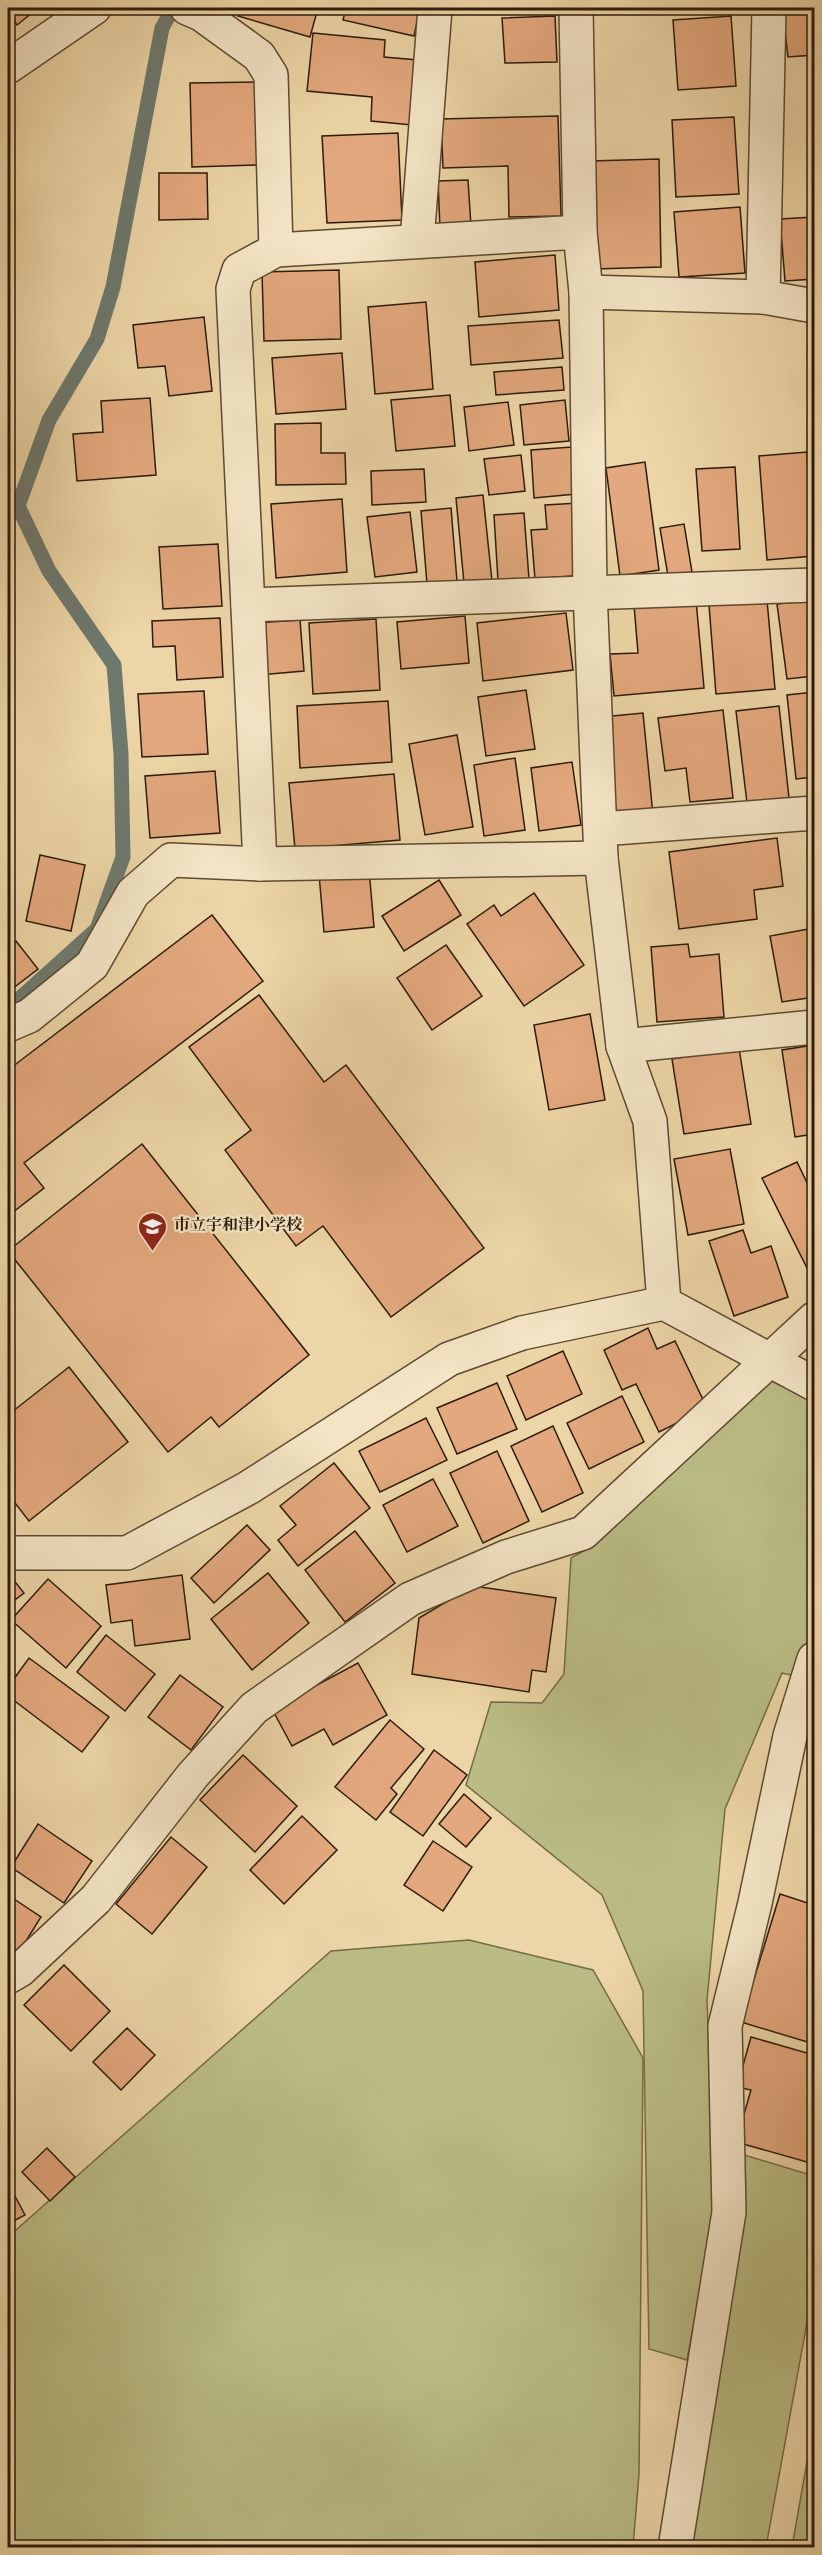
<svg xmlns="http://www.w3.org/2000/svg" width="822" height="2555" font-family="'Old Standard TT','Noto Serif JP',serif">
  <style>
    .green { fill: #babc84; stroke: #746c47; stroke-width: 1.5 }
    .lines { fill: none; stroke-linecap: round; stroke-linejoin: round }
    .stream { stroke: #6e796e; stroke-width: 15 }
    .building { fill: #e3a87d; stroke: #2d1b0a; stroke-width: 1.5 }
    .minor-casing { stroke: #5d4a31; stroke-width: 36 }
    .minor { stroke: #f3e4c5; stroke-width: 33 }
    .labels { text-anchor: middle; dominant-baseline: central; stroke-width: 4.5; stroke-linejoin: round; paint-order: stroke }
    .poi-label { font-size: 16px; font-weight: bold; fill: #2d1b0a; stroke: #f3e4c5; text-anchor: start }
  </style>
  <rect width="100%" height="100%" fill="#ecd5a6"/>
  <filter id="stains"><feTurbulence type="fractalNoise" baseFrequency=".00333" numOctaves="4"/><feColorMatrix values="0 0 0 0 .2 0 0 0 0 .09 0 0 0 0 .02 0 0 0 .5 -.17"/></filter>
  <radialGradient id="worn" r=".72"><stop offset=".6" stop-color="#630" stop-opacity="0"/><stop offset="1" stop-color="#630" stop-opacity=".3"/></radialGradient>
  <g class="green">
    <polygon points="772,1381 814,1402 814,1680 782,1673 725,1809 707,2000 715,2210 687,2360 649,2349 643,1991 602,1895 466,1785 491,1702 542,1703 564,1674 571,1558 591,1547"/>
    <polygon points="469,1940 593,1970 643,2058 639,2474 633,2547 8,2547 8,2237 331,1951"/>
    <polygon points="741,2154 814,2176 814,2284 766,2547 684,2548"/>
    <polygon points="814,2422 814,2547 792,2547"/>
  </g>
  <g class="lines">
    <polyline class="stream" points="8,1009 97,929 123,857 121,754 114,665 49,571 18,506 49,420 97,339 113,287 162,28 173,8"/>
  </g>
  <g class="building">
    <polygon points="8,8 38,8 17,25 8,13"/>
    <polygon points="241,8 318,8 310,37 238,16"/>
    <polygon points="346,8 420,8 414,36 343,20"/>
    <polygon points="456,8 551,8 551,10 456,13"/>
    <polygon points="591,8 666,8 666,9 591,13"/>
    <polygon points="814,11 814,55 788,57 783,13"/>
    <polygon points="555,16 557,62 505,63 502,18"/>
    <polygon points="731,16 736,86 678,90 673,20"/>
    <polygon points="313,33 385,40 384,57 418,60 412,125 371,121 372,97 307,91"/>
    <polygon points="257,82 259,165 192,167 190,83"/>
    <polygon points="558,116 561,216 509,217 508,166 443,168 441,119"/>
    <polygon points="734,117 739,194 676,197 672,120"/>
    <polygon points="398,133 402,220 327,223 322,136"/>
    <polygon points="659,159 661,267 594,269 591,161"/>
    <polygon points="159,173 207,173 208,219 159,220"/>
    <polygon points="468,180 471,226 440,228 438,181"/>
    <polygon points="740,207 745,273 679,277 674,212"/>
    <polygon points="814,217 814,279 785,281 780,219"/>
    <polygon points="555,255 559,310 479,317 475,262"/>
    <polygon points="339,270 341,339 264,341 262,272"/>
    <polygon points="426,302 433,389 375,394 368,307"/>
    <polygon points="204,317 212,391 169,396 165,366 138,368 133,325"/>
    <polygon points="559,320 563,358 471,365 468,326"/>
    <polygon points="342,353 346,409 276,414 272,358"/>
    <polygon points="562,367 564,390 496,395 494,372"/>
    <polygon points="450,395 455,446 396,451 391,400"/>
    <polygon points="150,398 156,475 77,481 73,434 103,432 101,401"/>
    <polygon points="565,400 569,441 524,445 520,405"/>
    <polygon points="508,402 514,445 469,451 464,407"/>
    <polygon points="321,423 321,453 345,453 346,484 276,485 275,424"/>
    <polygon points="572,447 576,494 534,498 531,450"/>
    <polygon points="807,452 814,556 767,560 759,456"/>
    <polygon points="521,455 525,491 489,495 484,459"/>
    <polygon points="645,462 659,570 620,576 606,468"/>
    <polygon points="735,467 740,549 702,551 696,469"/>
    <polygon points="424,469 426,502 372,505 371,471"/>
    <polygon points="483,495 492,581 464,583 456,498"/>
    <polygon points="342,499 347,572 276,578 271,504"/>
    <polygon points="579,503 584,575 535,579 531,530 547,529 545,505"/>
    <polygon points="451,508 457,581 427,584 421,511"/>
    <polygon points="410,512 417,572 375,577 367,517"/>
    <polygon points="524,513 529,579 498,581 494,515"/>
    <polygon points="684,524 692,572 668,576 660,528"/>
    <polygon points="218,544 222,606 163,609 159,547"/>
    <polygon points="696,600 704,688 614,696 610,654 638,653 634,605"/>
    <polygon points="767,600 775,689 716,694 709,605"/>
    <polygon points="814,600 814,676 787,679 777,604"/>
    <polygon points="566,613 573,670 483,681 477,623"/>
    <polygon points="465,616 469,663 401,669 397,622"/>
    <polygon points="220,618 223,677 177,680 175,646 153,647 152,621"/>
    <polygon points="376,619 380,690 313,694 309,623"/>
    <polygon points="300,620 304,671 259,675 254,623"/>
    <polygon points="526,690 535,749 486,756 478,697"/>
    <polygon points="204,691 208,754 142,757 138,694"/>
    <polygon points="814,692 814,777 796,779 787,695"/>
    <polygon points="388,701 392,762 300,768 297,706"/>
    <polygon points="779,706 789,798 747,803 736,711"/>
    <polygon points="723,710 733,798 690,802 686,768 665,771 658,718"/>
    <polygon points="643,713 653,815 613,818 603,717"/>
    <polygon points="457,735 473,827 425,835 409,744"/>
    <polygon points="515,758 525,830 484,836 474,765"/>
    <polygon points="572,762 581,825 539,831 531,768"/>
    <polygon points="215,771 220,833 150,838 145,776"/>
    <polygon points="394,774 400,840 295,849 289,783"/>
    <polygon points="777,838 783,886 754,890 757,919 679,929 669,852"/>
    <polygon points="40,855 85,865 71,931 26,921"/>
    <polygon points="369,869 374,927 324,932 319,874"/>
    <polygon points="439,880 461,915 404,951 382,916"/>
    <polygon points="534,893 584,965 524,1006 467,924 494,905 501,916"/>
    <polygon points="212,915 263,981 24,1163 44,1188 8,1216 8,1070"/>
    <polygon points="814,928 814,997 782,1002 770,936"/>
    <polygon points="16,941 38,969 8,992 8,948"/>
    <polygon points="688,944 690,957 719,954 724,1017 657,1022 651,947"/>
    <polygon points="446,945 482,996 432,1030 397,978"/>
    <polygon points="259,995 324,1082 346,1065 484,1248 391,1317 323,1226 296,1246 225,1150 251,1130 189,1047"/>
    <polygon points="590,1014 605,1100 549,1110 534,1025"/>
    <polygon points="814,1045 814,1134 795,1137 782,1050"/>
    <polygon points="739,1048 751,1124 684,1134 672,1059"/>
    <polygon points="142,1144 309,1355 219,1427 211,1417 168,1452 8,1251"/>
    <polygon points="730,1149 744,1224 688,1235 674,1159"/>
    <polygon points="797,1162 814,1197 814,1274 811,1276 762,1178"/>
    <polygon points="743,1230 751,1253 771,1246 788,1297 734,1316 709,1241"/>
    <polygon points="648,1328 657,1349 675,1341 707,1408 659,1432 636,1384 622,1390 604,1350"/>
    <polygon points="563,1351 582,1394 526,1420 507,1376"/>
    <polygon points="69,1367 128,1442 29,1521 8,1494 8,1415"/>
    <polygon points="497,1383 517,1429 457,1454 437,1408"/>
    <polygon points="622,1396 644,1442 589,1469 567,1423"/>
    <polygon points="426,1418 447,1460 380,1492 359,1451"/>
    <polygon points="553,1426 583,1493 542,1512 511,1446"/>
    <polygon points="497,1451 529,1521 483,1543 450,1473"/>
    <polygon points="334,1463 370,1508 298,1566 278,1540 296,1525 280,1506"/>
    <polygon points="433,1479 458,1526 407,1552 383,1505"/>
    <polygon points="247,1525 270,1550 214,1603 191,1578"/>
    <polygon points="355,1531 395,1583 345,1622 305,1570"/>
    <polygon points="8,1573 24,1593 8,1605"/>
    <polygon points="268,1573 309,1623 252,1670 211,1619"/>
    <polygon points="182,1575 190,1639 135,1646 132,1620 111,1623 106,1585"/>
    <polygon points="48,1579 101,1626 66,1668 11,1620"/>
    <polygon points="473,1586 556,1598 546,1672 532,1670 529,1692 412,1674 419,1618"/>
    <polygon points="106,1635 155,1674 125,1711 77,1672"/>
    <polygon points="29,1658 109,1717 82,1752 8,1696 8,1687"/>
    <polygon points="358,1663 387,1715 333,1745 324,1729 292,1746 272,1709"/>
    <polygon points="180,1675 223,1707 191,1750 148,1717"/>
    <polygon points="390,1720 424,1749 391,1788 397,1794 376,1820 335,1787"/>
    <polygon points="434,1750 467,1775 423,1836 390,1812"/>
    <polygon points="243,1755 297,1806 255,1852 200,1800"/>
    <polygon points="464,1794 491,1818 466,1847 439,1824"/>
    <polygon points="302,1816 337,1850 284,1904 250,1870"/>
    <polygon points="38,1824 92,1861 64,1903 11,1867"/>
    <polygon points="171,1837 207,1867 152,1934 116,1904"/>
    <polygon points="433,1841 472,1867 443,1911 404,1885"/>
    <polygon points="780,1894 814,1905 814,2044 741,2022"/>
    <polygon points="11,1897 41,1917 16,1957 8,1952 8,1903"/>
    <polygon points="64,1965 110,2011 71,2051 24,2005"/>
    <polygon points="127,2028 155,2055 121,2090 93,2062"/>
    <polygon points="751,2037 814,2055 814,2164 736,2142 751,2090 737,2087"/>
    <polygon points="47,2148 75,2177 50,2201 22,2172"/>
    <polygon points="8,2183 25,2215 8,2224"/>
  </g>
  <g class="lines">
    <defs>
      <g id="minor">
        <polyline points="187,8 201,14 259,56 271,75 276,250"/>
        <polyline points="576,8 580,232 586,292 590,591 601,858 623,1046 650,1121 664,1303"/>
        <polyline points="8,67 94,8"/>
        <polyline points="417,241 435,8"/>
        <polyline points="586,292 763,297 814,306"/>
        <polyline points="763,297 769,8"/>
        <polyline points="248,605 814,585"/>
        <polyline points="601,829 814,813"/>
        <polyline points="260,864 233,289 239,270 276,250 580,232"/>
        <polyline points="8,1025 29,1016 92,965 133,893 171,860 260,864 601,858"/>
        <polyline points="623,1046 814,1027"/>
        <polyline points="8,1553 127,1553 248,1488 449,1359 522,1333 664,1303 814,1384"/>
        <polyline points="8,1977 20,1970 96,1899 193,1775 254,1708 410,1599 506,1557 583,1533 814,1319"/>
        <polyline points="675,2548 729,2212 725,2026 755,1903 790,1736 814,1659"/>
      </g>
    </defs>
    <use href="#minor" class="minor-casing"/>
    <use href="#minor" class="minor"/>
  </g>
  <defs>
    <symbol id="school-pin" viewBox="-11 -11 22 30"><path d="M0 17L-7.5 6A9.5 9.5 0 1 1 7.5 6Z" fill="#8f2418" stroke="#f3e4c5"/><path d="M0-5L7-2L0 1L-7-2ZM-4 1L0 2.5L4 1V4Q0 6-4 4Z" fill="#fff"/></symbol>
  </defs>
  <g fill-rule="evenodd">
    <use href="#school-pin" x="136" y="1210" width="33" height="45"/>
  </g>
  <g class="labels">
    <g class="poi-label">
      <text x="174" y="1226">市立宇和津小学校</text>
    </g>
  </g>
  <rect width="822" height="2555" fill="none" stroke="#ecd5a6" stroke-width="30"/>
  <rect x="9" y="9" width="804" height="2537" fill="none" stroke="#2d1b0a" stroke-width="3"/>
  <rect x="15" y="15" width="792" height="2525" fill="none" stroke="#2d1b0a" stroke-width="1.5"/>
  <rect width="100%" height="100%" filter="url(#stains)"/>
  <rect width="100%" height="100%" fill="url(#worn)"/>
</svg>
